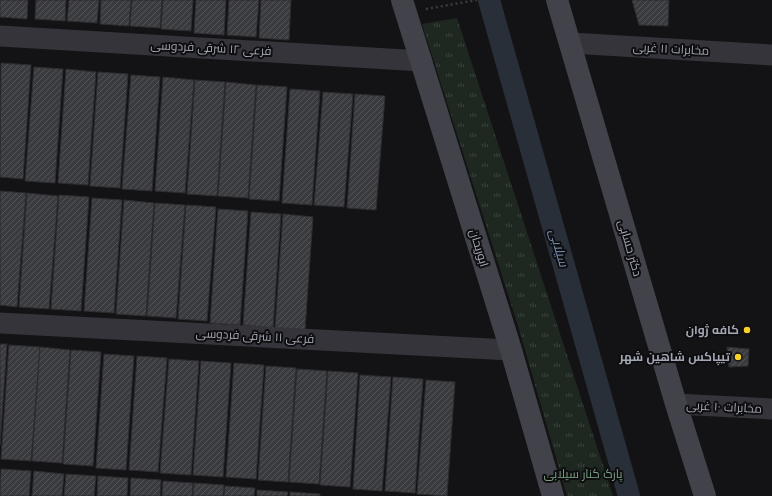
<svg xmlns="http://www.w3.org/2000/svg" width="772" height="496" font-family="Helvetica,Cairo,sans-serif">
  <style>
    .park { fill: url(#park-tufts) }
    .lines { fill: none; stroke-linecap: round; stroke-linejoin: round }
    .canal { stroke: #292f39; stroke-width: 22 }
    .building { fill: url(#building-hatch); stroke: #2d2d31 }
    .path { stroke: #3a3b41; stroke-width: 2.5; stroke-dasharray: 2 3; stroke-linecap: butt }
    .minor { stroke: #34343a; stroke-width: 21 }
    .secondary { stroke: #42424a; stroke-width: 22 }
    .poi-dot { fill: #f7d128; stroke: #0e0e10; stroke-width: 1.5 }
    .labels { text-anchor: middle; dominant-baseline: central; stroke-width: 4; stroke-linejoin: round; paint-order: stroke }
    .street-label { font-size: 12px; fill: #a4a7b5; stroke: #0e0e10 }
    .poi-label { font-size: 12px; font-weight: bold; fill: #a4a7b5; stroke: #0e0e10; text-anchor: end }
    .park-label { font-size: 12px; fill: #7aa182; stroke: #0e0e10 }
    .water-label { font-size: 13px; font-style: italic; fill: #798fb2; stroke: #0e0e10 }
  </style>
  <defs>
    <pattern id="park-tufts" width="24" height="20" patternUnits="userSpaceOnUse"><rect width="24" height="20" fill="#1f2721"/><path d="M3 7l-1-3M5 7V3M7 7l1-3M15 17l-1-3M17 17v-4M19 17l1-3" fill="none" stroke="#3d443f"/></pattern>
    <pattern id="building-hatch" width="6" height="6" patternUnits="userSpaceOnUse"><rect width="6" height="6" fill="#3a3b3f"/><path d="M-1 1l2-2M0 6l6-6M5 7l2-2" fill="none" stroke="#545458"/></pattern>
  </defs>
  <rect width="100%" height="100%" fill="#131315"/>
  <polygon class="park" points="457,18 613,496 567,496 519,329 422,24"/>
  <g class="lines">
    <polyline class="canal" points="489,0 629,496"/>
  </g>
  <g class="building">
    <polygon points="0,0 28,0 27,19 0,17"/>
    <polygon points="36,0 66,0 65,21 35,19"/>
    <polygon points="69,0 99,0 97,23 67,21"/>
    <polygon points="101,0 131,0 129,26 100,24"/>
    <polygon points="132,0 162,0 160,28 130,26"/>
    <polygon points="163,0 193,0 191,31 161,29"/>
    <polygon points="196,0 226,0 224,35 194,33"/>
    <polygon points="229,0 259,0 256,37 227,35"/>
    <polygon points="261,0 291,0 289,40 259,38"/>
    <polygon points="632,0 669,0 668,26 639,25"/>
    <polygon points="1,63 31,65 23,179 0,177"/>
    <polygon points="34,67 63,69 55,183 25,181"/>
    <polygon points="66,69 96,72 88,185 58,183"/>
    <polygon points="98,72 128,74 120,188 90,186"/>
    <polygon points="131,75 160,77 152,191 122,189"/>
    <polygon points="163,77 194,80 185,193 155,191"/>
    <polygon points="195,80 225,82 217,196 187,194"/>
    <polygon points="226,82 256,85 248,198 218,196"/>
    <polygon points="257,85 287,87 279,201 249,199"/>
    <polygon points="290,89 320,91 312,205 282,203"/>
    <polygon points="323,92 353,94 344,207 314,205"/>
    <polygon points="355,94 385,96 376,210 347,208"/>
    <polygon points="0,191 26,193 17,307 0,305"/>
    <polygon points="27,193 58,196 49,309 19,307"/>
    <polygon points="59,195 89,197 81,311 51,309"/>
    <polygon points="92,198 122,200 114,313 84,311"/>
    <polygon points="124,200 154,203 146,316 116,314"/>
    <polygon points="155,203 185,205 176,318 147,316"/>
    <polygon points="186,205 216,207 207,321 178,319"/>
    <polygon points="218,209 248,211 240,325 210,323"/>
    <polygon points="251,212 281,214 273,328 243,325"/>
    <polygon points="283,214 313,217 305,330 275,328"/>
    <polygon points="0,344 7,344 0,445"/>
    <polygon points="9,345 40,347 31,461 1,459"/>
    <polygon points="40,347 70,350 62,463 32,461"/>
    <polygon points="727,347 749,349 748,366 729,367"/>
    <polygon points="71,350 101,352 93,466 63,464"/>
    <polygon points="104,354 134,356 126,470 96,468"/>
    <polygon points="137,356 167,358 158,472 129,470"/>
    <polygon points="169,359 199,361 191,475 160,473"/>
    <polygon points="201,361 231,363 223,477 193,475"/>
    <polygon points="234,363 264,365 256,479 226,477"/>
    <polygon points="266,366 296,368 288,482 258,480"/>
    <polygon points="297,369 327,371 319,484 289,482"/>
    <polygon points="328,371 358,373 350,487 320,485"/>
    <polygon points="360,375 391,377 382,491 353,489"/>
    <polygon points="393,377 423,379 415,493 385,491"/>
    <polygon points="426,380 455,382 447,496 417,494"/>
    <polygon points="1,469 31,471 29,496 0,496"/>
    <polygon points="34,471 64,474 62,496 32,496"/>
    <polygon points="66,474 96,476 94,496 64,496"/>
    <polygon points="98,476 128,478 127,496 97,496"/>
    <polygon points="131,478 161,480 160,496 130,496"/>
    <polygon points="163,481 193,483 192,496 162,496"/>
    <polygon points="194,483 224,485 223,496 193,496"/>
    <polygon points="225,486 255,488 254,496 224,496"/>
    <polygon points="257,490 288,492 287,496 257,496"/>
    <polygon points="290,492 320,494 320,496 290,496"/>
  </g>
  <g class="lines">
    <polyline class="path" points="426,9 477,0"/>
    <g class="minor">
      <polyline points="0,36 422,61"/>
      <polyline points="571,43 772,55"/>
      <polyline points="0,323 511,350"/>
      <polyline points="676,404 772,409"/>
    </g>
    <g class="secondary">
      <polyline points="402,0 511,350 553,496"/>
      <polyline points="557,0 676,404 705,496"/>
    </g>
  </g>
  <g class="poi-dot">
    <circle cx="747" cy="330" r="4"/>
    <circle cx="738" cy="357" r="4"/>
  </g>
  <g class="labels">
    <g class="street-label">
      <text transform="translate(211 48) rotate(3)">فرعی ۱۲ شرقی فردوسی</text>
      <text transform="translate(671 49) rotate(3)">مخابرات ۱۱ غربی</text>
      <text transform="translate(479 248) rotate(73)">ابوریحان</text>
      <text transform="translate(630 248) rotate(74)">دکتر حسابی</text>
      <text transform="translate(255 336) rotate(3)">فرعی ۱۱ شرقی فردوسی</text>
      <text transform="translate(724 407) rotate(3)">مخابرات ۱۰ غربی</text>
    </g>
    <g class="poi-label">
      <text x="739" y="330">کافه ژوان</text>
      <text x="730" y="357">تیپاکس شاهین شهر</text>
    </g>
    <g class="park-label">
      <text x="583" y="474">پارک کنار سیلابی</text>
    </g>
    <g class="water-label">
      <text transform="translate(559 248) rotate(74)">سیلابی</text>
    </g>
  </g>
</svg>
